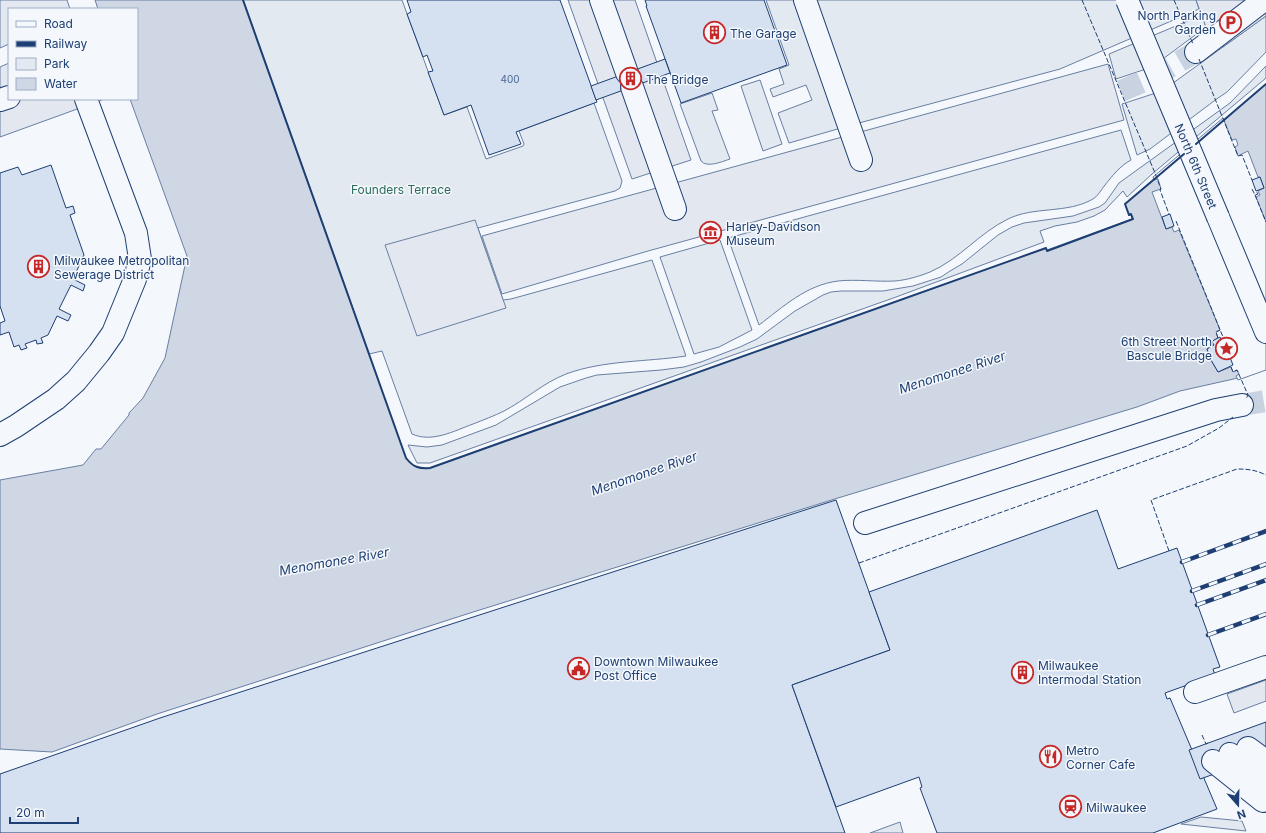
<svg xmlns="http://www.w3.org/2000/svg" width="1266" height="833" font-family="Inter,sans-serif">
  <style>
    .green { fill: #e3e9f0; stroke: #687fa3 }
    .parking { fill: #e3e8f0; stroke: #687fa3 }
    .water { fill: #cfd7e4; stroke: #687fa3 }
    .pier { fill: #f4f7fb; stroke: #687fa3 }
    .building { fill: #d5e0f0; stroke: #1d3f73 }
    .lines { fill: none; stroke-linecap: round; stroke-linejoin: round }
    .minor-tunnel { stroke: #c9d2e0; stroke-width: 22; stroke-dasharray: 22 11; stroke-linecap: butt }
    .minor-casing { stroke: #1d3f73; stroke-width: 24 }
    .major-casing { stroke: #1d3f73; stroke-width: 24 }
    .minor { stroke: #f4f7fb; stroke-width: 22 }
    .major { stroke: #f4f7fb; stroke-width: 22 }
    .rail-casing { stroke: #1d3f73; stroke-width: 4.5 }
    .rail { stroke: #f4f7fb; stroke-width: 3; stroke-dasharray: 9; stroke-linecap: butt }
    .major-bridge-casing { stroke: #1d3f73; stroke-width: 24; stroke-linecap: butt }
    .major-bridge { stroke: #f4f7fb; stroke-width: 22 }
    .fence { stroke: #1d3f73; stroke-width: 1; stroke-dasharray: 5 2; stroke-linecap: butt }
    .wall { stroke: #1d3f73; stroke-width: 2 }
    .labels { text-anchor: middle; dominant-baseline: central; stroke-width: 3; stroke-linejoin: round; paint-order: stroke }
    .number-label { font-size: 10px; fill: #4b6792 }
    .poi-label { font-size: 12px; fill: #1d3f73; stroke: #f4f7fb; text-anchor: start }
    .street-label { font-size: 12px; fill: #1d3f73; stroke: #f4f7fb }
    .park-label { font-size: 12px; fill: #2c6c60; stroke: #f4f7fb }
    .water-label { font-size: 13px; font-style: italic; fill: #1d3f73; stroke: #f4f7fb }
  </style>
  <rect width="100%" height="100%" fill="#f4f7fb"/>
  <g class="green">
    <path d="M243,0H402L444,115L467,107L486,159L523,146L524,144L519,131L594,103L622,181L620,188L615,191L478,228L503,300L511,299L652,260L686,356C646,362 604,360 566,374C543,383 525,400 504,411C494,416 483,420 473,424C454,431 432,443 412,434L382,351L369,354Z"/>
    <polygon points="766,0 797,0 841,128 789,143 778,113 812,100 806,85 773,97 770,89 784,84 779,69 789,65"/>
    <polygon points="814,0 1196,0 1199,9 1060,69 859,123"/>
    <polygon points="1202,15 1206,27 1152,67 1116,79 1109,54"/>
    <polygon points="1266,16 1266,52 1227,92 1218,98 1150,149 1137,155 1122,104 1162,91"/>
    <polygon points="1266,66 1266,78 1152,174 1127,197 1123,191 1105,210 1094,216 1077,222 1055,226 1040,231 1044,242 896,297 430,463 417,463 408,445 427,447 442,445 496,425 560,387 586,378 597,375 661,370 684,367 701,362 740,347 757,339 795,311 823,295 831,292 841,291 883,291 913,286 941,277 950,271 962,264 998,235 1012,227 1024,223 1073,216 1099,207 1105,203 1119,183 1230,103"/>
    <polygon points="760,80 782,144 763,151 741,86"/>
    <path d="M712,93L718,110L712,111L730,159C721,162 707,168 701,161L680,104Z"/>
    <path d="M1121,130L1131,160C1120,166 1113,175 1105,185C1101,190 1098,196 1093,199C1067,214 1034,206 1008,219C979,233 960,259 930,272C920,276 907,280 895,281C876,282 857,279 838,281C806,285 783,307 759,325L728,238Z"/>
    <polygon points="720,240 752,330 719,347 694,354 660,257"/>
    <polygon points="1201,817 1242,821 1246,831 1181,824"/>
  </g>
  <g class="parking">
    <polygon points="0,0 67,0 70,9 9,9 9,44 0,48"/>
    <polygon points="568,0 635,0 691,160 632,179"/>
    <polygon points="1196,0 1266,0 1266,16 1223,47 1207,30"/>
    <polygon points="9,63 9,99 101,99 102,100 0,137 0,67"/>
    <polygon points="1108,64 1124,120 648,251 502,294 482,236"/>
    <polygon points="475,220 506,308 417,336 385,245"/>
    <polygon points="1266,680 1266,701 1234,713 1227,694"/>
    <polygon points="900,822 903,833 870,833"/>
  </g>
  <path class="water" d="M95,0H243L406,458C413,467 419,469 430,468L1046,248L1047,250L1132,219L1131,215H1129L1125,204L1266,84V368L1238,378L1180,391L1137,407L838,498L470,613L157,714L52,752L0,749V480L83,465L96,449H101L129,415V413L143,398L165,358L187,256L130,99H137V9H98Z"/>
  <polygon class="pier" points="1223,118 1232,140 1236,139 1238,145 1235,147 1238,156 1248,151 1258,177 1260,177 1264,188 1258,191 1260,195 1256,197 1266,222 1266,370 1238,380 1236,376 1239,374 1237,370 1233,372 1231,367 1218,372 1211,360 1207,349 1213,345 1212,342 1218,338 1216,332 1220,330 1179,230 1174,232 1172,227 1166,229 1152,192 1161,189 1158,179 1154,180 1153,177"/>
  <g class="building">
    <polygon points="407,0 560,0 597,102 516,132 521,144 489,155 471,105 444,115 428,72 433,71 427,55 423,57 407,14 411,12"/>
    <polygon points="645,0 764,0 787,65 681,103 646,6 647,6"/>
    <polygon points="665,59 670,73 596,100 591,86"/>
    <polygon points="51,165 66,208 73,206 75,213 70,215 84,255 73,279 85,285 83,291 71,285 59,309 71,315 68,321 57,316 48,335 41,338 43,343 37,344 36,340 25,344 27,348 21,350 19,345 14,347 9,332 0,335 0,323 5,321 0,306 0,173 18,167 22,175"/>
    <polygon points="1260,177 1264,188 1256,191 1252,180"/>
    <polygon points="1170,214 1174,226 1166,229 1162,217"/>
    <polygon points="1220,337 1222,343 1224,342 1233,365 1218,372 1211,360 1207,349 1214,345 1212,342 1214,340"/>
    <polygon points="836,500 890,650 792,685 845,833 0,833 0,774 160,718"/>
    <polygon points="1097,510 1118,569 1177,548 1220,667 1213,669 1215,675 1165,693 1167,699 1170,698 1217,809 1153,833 937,833 920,788 922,787 919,777 836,807 792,685 890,650 869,592"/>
    <polygon points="1266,722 1266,756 1200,779 1189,750"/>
  </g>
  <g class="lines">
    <g class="minor-tunnel">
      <polyline points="1121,91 1149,79 1196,52"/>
      <polyline points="1242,405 1266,401"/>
    </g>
    <defs>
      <g id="minor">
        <polyline points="601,0 627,73"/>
        <polyline points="805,0 861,160"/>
        <polyline points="1196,52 1264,0"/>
        <polyline points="632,87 675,209"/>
        <polyline points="0,100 9,97"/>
        <polyline points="0,435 16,426 56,399 76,381 99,353 113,333 135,279 140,259 136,233 86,99"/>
        <polyline points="865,523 1216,410 1242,405"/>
        <polyline points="1195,692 1266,667"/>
        <polyline points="1248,748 1266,761"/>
        <polyline points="1230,754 1266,782"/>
        <polyline points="1213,761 1263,801 1266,800"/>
      </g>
      <polyline id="major" points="1218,217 1266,332"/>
    </defs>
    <use href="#minor" class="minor-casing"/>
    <use href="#major" class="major-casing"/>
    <use href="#minor" class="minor"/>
    <use href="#major" class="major"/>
    <defs>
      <g id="rail">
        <polyline points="1182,562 1266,531"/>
        <polyline points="1192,591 1266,564"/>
        <polyline points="1197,605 1266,580"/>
        <polyline points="1208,635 1266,614"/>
      </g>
    </defs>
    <use href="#rail" class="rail-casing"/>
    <use href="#rail" class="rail"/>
    <defs>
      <g id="major-bridge">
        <path id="s1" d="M1127,0L1218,217"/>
      </g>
    </defs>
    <use href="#major-bridge" class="major-bridge-casing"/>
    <use href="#major-bridge" class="major-bridge"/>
    <g class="fence">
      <polyline points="1082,0 1155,173 1161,189 1160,190 1169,214"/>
      <polyline points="1174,0 1193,44"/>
      <polyline points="1199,59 1238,156 1242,155 1252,180"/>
      <polyline points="1252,189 1255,195 1258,194 1256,191"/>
      <polyline points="1255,195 1266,222"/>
      <polyline points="1176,221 1223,337"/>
      <polyline points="1218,338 1216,332 1220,330"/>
      <polyline points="1231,367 1233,372 1237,370 1248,395 1246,399"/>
      <path d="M1169,551L1151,500L1237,469C1248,469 1256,470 1266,475"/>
      <polyline points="859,563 1187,446 1219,428 1233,417"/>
      <polyline points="1202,735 1206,744 1208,743"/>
    </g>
    <g class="wall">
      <path d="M243,0L406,458C413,467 419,469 430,468L1046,248L1047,251L1133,219L1131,214L1129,215L1125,204L1184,154"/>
      <polyline points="1196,144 1266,84"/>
    </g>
  </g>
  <defs>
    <symbol id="parking-ring" viewBox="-11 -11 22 22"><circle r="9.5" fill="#f4f7fb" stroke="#c62828" stroke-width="1.5"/><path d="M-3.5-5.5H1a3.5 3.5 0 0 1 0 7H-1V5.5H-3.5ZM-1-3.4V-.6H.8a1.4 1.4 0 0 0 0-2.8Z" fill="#c62828"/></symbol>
    <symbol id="building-ring" viewBox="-11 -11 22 22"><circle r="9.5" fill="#f4f7fb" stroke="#c62828" stroke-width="1.5"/><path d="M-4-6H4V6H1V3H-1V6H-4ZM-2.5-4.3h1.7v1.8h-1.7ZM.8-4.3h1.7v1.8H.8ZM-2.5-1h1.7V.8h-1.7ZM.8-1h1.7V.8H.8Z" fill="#c62828"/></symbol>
    <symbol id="museum-ring" viewBox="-11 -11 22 22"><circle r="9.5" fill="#f4f7fb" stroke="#c62828" stroke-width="1.5"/><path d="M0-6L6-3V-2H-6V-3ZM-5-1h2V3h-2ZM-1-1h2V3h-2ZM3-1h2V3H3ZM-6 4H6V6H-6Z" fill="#c62828"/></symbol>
    <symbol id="sight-ring" viewBox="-11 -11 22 22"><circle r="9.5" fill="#f4f7fb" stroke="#c62828" stroke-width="1.5"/><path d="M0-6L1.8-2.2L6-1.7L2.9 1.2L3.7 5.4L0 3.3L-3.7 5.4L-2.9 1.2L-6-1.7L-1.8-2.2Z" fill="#c62828"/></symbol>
    <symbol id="civic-ring" viewBox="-11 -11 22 22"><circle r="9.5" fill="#f4f7fb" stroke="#c62828" stroke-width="1.5"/><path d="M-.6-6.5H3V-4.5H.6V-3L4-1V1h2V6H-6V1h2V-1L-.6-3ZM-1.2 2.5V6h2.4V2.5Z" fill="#c62828"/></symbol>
    <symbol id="restaurant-ring" viewBox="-11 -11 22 22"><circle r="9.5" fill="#f4f7fb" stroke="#c62828" stroke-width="1.5"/><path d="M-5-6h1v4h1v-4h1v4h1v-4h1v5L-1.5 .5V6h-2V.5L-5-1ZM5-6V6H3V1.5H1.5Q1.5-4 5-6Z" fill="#c62828"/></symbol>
    <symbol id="station-ring" viewBox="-11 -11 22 22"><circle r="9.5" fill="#f4f7fb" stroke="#c62828" stroke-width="1.5"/><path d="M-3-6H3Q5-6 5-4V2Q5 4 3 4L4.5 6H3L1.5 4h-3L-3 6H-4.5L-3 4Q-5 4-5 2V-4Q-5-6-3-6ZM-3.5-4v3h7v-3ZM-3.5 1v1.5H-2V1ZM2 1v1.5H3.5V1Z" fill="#c62828"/></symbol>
  </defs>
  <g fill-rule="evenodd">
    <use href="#parking-ring" x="1218" y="10" width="25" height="25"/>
    <use href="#building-ring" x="702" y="20" width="25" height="25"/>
    <use href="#building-ring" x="618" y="66" width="25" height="25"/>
    <use href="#museum-ring" x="698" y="220" width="25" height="25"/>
    <use href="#building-ring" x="26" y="254" width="25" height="25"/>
    <use href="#sight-ring" x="1214" y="336" width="25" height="25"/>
    <use href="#civic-ring" x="566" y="656" width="25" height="25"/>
    <use href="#building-ring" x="1010" y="660" width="25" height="25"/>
    <use href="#restaurant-ring" x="1038" y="744" width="25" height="25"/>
    <use href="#station-ring" x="1058" y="794" width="25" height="25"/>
  </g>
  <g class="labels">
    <g class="number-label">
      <text x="510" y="79">400</text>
    </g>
    <g class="poi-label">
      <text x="1216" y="15" text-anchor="end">North Parking<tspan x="1216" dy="14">Garden</tspan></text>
      <text x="730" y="33">The Garage</text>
      <text x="646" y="79">The Bridge</text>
      <text x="726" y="226">Harley-Davidson<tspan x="726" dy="14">Museum</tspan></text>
      <text x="54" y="260">Milwaukee Metropolitan<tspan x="54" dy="14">Sewerage District</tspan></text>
      <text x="1212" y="341" text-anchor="end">6th Street North<tspan x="1212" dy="14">Bascule Bridge</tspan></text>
      <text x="594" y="661">Downtown Milwaukee<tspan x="594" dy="14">Post Office</tspan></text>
      <text x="1038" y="665">Milwaukee<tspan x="1038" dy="14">Intermodal Station</tspan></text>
      <text x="1066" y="750">Metro<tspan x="1066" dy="14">Corner Cafe</tspan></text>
      <text x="1086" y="807">Milwaukee</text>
    </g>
    <g class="street-label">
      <text stroke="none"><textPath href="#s1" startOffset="180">North 6th Street</textPath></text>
    </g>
    <g class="park-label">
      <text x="401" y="189">Founders Terrace</text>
    </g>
    <g class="water-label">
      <text transform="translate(952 372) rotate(-18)">Menomonee River</text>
      <text transform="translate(644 473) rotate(-19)">Menomonee River</text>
      <text transform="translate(334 561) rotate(-10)">Menomonee River</text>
    </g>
  </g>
  <rect x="8" y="8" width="130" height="92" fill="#f4f7fb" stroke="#9eadc5"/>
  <rect x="16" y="21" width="20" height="6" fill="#f4f7fb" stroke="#9eadc5"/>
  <text x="44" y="28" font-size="12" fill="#1d3f73">Road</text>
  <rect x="16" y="41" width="20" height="6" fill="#1d3f73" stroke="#9eadc5"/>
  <text x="44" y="48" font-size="12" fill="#1d3f73">Railway</text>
  <rect x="16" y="58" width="20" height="12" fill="#e3e9f0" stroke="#9eadc5"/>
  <text x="44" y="68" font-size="12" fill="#1d3f73">Park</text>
  <rect x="16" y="78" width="20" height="12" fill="#cfd7e4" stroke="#9eadc5"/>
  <text x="44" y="88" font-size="12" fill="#1d3f73">Water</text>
  <g transform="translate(1238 805) rotate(160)" stroke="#f4f7fb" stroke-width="3" paint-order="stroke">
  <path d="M0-3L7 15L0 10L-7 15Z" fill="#1d3f73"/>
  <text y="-6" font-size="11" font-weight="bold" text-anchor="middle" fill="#1d3f73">N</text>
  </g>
  <path d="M10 817v6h68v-6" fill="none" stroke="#1d3f73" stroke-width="2"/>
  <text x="16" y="817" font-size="12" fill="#1d3f73" stroke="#f4f7fb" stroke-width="3" paint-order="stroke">20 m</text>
</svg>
